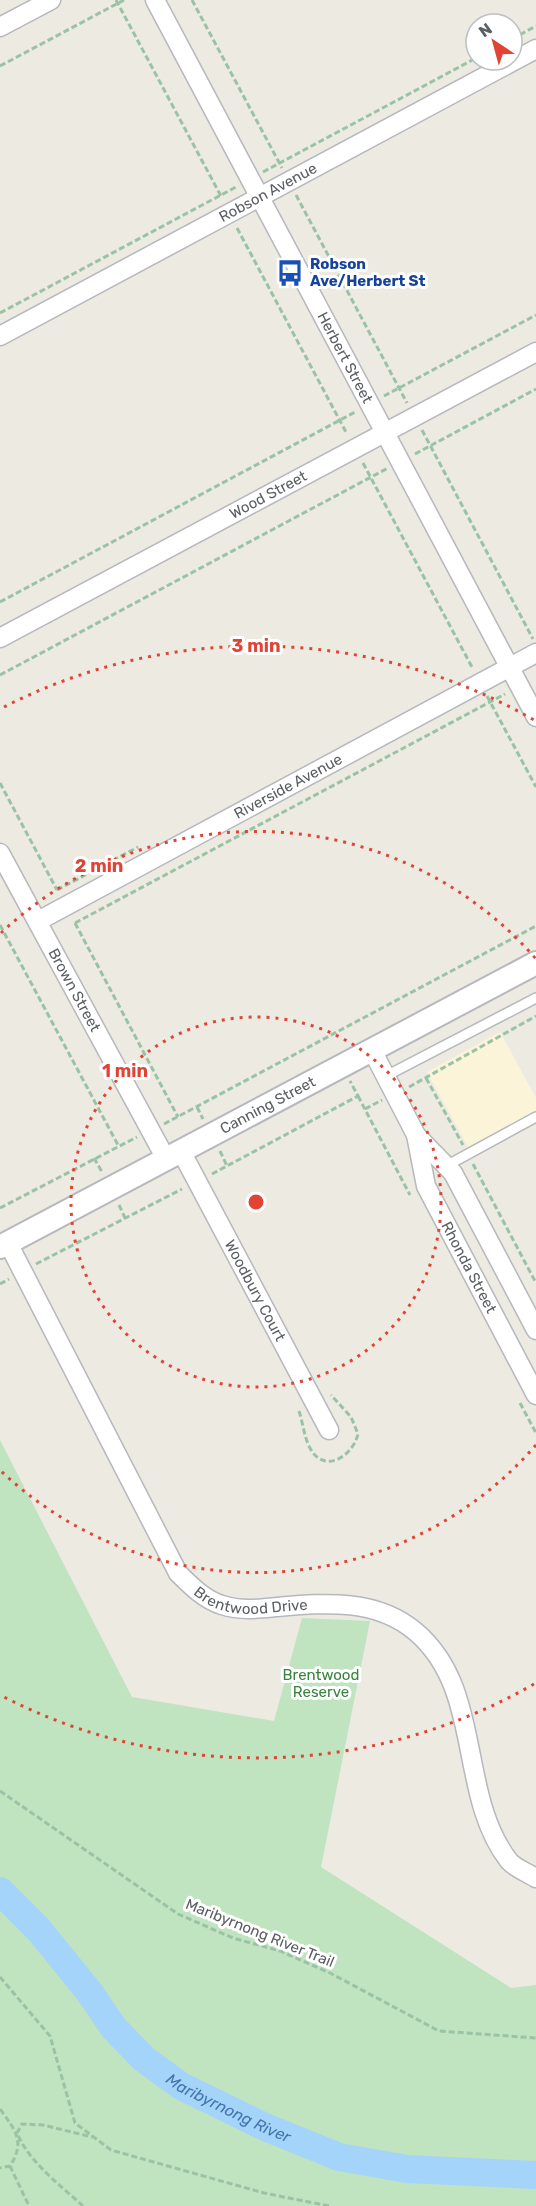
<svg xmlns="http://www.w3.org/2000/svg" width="536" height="2206" font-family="Rubik,sans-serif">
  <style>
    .commercial { fill: #fcf4d8 }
    .green { fill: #c0e3c0 }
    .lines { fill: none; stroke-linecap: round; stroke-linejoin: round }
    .river { stroke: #a5d4fa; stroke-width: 28 }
    .service-casing { stroke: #b5b8bc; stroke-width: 12 }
    .minor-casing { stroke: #b5b8bc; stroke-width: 21 }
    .tertiary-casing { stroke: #b5b8bc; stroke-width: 26 }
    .path { stroke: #9ac3a6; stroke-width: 3; stroke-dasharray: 6 3; stroke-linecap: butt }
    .service { stroke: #fff; stroke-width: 9 }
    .minor { stroke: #fff; stroke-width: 18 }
    .tertiary { stroke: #fff; stroke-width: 22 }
    .ring { fill: none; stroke: #e04435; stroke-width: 3; stroke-dasharray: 3 6 }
    .labels { text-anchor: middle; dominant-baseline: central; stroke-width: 6; stroke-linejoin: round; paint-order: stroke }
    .street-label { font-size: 15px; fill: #5b5e62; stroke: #fff }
    .transit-label { font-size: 15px; font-weight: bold; fill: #164399; stroke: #fff; text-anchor: start }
    .park-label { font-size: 15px; fill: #39833d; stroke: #fff }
    .water-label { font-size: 16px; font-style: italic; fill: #4375ab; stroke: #fff }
    .centre { fill: #e04435; stroke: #fff; stroke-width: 3 }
    .ring-label { font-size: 18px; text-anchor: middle; font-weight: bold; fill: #e04435; stroke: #fff; stroke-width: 6; stroke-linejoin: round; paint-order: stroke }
  </style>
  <rect width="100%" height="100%" fill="#edeae2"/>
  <polygon class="commercial" points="500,1032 536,1098 536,1112 469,1149 427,1072"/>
  <polygon class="green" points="0,1440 132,1697 274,1721 302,1618 370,1621 321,1867 511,1988 536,1985 536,2206 0,2206"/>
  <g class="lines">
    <path class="river" id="s1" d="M0,1891L39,1930L90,1993L113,2027L144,2059L181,2086L265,2127L339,2157L407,2169L536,2175"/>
    <defs>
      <g id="service">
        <polyline points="386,1076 536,998"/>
        <polyline points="446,1166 536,1117"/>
      </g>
      <g id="minor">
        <path id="s2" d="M155,0L536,717"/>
        <polyline points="0,27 51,0"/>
        <path id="s3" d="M0,336L536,49"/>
        <path id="s4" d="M0,638L536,352"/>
        <path id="s5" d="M0,853L166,1159"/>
        <path id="s6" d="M38,921L536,653"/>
        <polyline points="372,1050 416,1135 453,1173 536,1330"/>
        <path id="s7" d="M416,1135L426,1186L536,1395"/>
        <path id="s8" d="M181,1151L329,1430"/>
        <path id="s9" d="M8,1243L178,1573C191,1586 205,1600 222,1605C241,1611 258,1609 277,1607C325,1603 376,1598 416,1632C484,1690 457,1794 509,1861C515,1868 528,1873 536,1878"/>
      </g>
      <g id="tertiary">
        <path id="s10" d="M0,1247L536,963"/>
      </g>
    </defs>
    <use href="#service" class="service-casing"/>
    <use href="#minor" class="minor-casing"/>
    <use href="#tertiary" class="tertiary-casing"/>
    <g class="path">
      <polyline points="116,0 222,198"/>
      <polyline points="192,0 282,168"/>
      <polyline points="512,39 536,26"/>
      <polyline points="0,66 124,0"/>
      <polyline points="263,172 476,58"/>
      <polyline points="296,195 407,403"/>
      <polyline points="237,228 347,434"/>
      <polyline points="0,313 236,187"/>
      <polyline points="384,396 536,315"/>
      <polyline points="422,430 533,639"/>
      <polyline points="415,454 536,389"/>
      <polyline points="363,463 473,669"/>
      <polyline points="0,602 357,411"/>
      <polyline points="0,675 388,468"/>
      <polyline points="487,696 536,787"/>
      <polyline points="0,783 57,890"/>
      <polyline points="57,890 138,847"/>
      <polyline points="75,923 505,694"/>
      <polyline points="75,923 178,1117"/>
      <polyline points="0,925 118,1145"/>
      <polyline points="426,1078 463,1145"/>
      <polyline points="409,1087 536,1016"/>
      <polyline points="358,1096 410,1195"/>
      <polyline points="197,1107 203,1119"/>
      <polyline points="365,1109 382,1100"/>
      <polyline points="164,1124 536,926"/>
      <polyline points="220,1151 227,1166"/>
      <polyline points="94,1158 102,1172"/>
      <polyline points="473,1164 536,1283"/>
      <polyline points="212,1174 358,1096 350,1081"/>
      <polyline points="119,1205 125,1218"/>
      <polyline points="0,1208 137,1137"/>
      <polyline points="36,1264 182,1189"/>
      <polyline points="0,1284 9,1279"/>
      <polyline points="520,1403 536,1433"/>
      <path d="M299,1411C303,1423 304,1437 310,1448C324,1475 353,1456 358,1434L351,1417L331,1395"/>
      <polyline points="0,1791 178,1914 233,1938 280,1951 330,1973 439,2031 536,2038"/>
      <polyline points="0,1977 50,2036 75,2123 111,2150 264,2193 329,2206"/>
      <path d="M0,2109C15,2130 26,2141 10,2166L0,2168"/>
      <polyline points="10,2166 29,2206"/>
      <path d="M83,2206C60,2185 29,2162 17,2133L22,2124L43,2125L92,2137"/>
    </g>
    <use href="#service" class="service"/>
    <use href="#minor" class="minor"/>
    <use href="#tertiary" class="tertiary"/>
  </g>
  <g class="ring">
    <circle cx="256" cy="1202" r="185"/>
    <path d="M536 1445A371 371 0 0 1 1 1471M1 933A371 371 0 0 1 536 959"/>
    <path d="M534 1684A556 556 0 0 1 4 1697M4 707A556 556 0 0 1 534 720"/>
  </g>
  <defs>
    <symbol id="bus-bare" viewBox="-9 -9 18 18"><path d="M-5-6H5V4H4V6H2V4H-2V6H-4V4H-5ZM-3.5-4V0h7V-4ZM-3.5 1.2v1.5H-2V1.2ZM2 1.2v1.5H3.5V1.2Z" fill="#1a4fb4" stroke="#fff" stroke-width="2.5" paint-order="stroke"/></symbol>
  </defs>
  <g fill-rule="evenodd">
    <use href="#bus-bare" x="271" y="254" width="38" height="38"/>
  </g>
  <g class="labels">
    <g class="street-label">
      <text stroke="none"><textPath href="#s3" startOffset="304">Robson Avenue</textPath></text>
      <text stroke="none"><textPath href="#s2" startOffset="405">Herbert Street</textPath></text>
      <text stroke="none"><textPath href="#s4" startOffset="304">Wood Street</textPath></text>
      <text stroke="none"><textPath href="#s6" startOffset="284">Riverside Avenue</textPath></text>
      <text stroke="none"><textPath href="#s5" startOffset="156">Brown Street</textPath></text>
      <text stroke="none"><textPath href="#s10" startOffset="303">Canning Street</textPath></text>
      <text stroke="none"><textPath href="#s7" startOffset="144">Rhonda Street</textPath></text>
      <text stroke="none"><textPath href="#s8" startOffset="158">Woodbury Court</textPath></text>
      <text stroke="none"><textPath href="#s9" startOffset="454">Brentwood Drive</textPath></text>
      <text transform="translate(260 1933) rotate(22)">Maribyrnong River Trail</text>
    </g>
    <g class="transit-label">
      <text x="310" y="264">Robson<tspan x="310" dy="17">Ave/Herbert St</tspan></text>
    </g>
    <g class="park-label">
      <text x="321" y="1675">Brentwood<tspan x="321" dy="17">Reserve</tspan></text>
    </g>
    <g class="water-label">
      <text stroke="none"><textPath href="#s1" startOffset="320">Maribyrnong River</textPath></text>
    </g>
  </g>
  <circle cx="256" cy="1202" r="9" class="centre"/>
  <g class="ring-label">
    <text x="256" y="652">3 min</text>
    <text x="99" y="872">2 min</text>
    <text x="125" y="1077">1 min</text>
  </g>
  <g transform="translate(494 42) rotate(324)"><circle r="28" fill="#ffffff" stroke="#bdbfc0" stroke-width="1.5"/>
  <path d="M0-4.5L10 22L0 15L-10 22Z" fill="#e04435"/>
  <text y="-9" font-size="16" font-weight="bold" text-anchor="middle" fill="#5b5e62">N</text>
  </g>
</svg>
